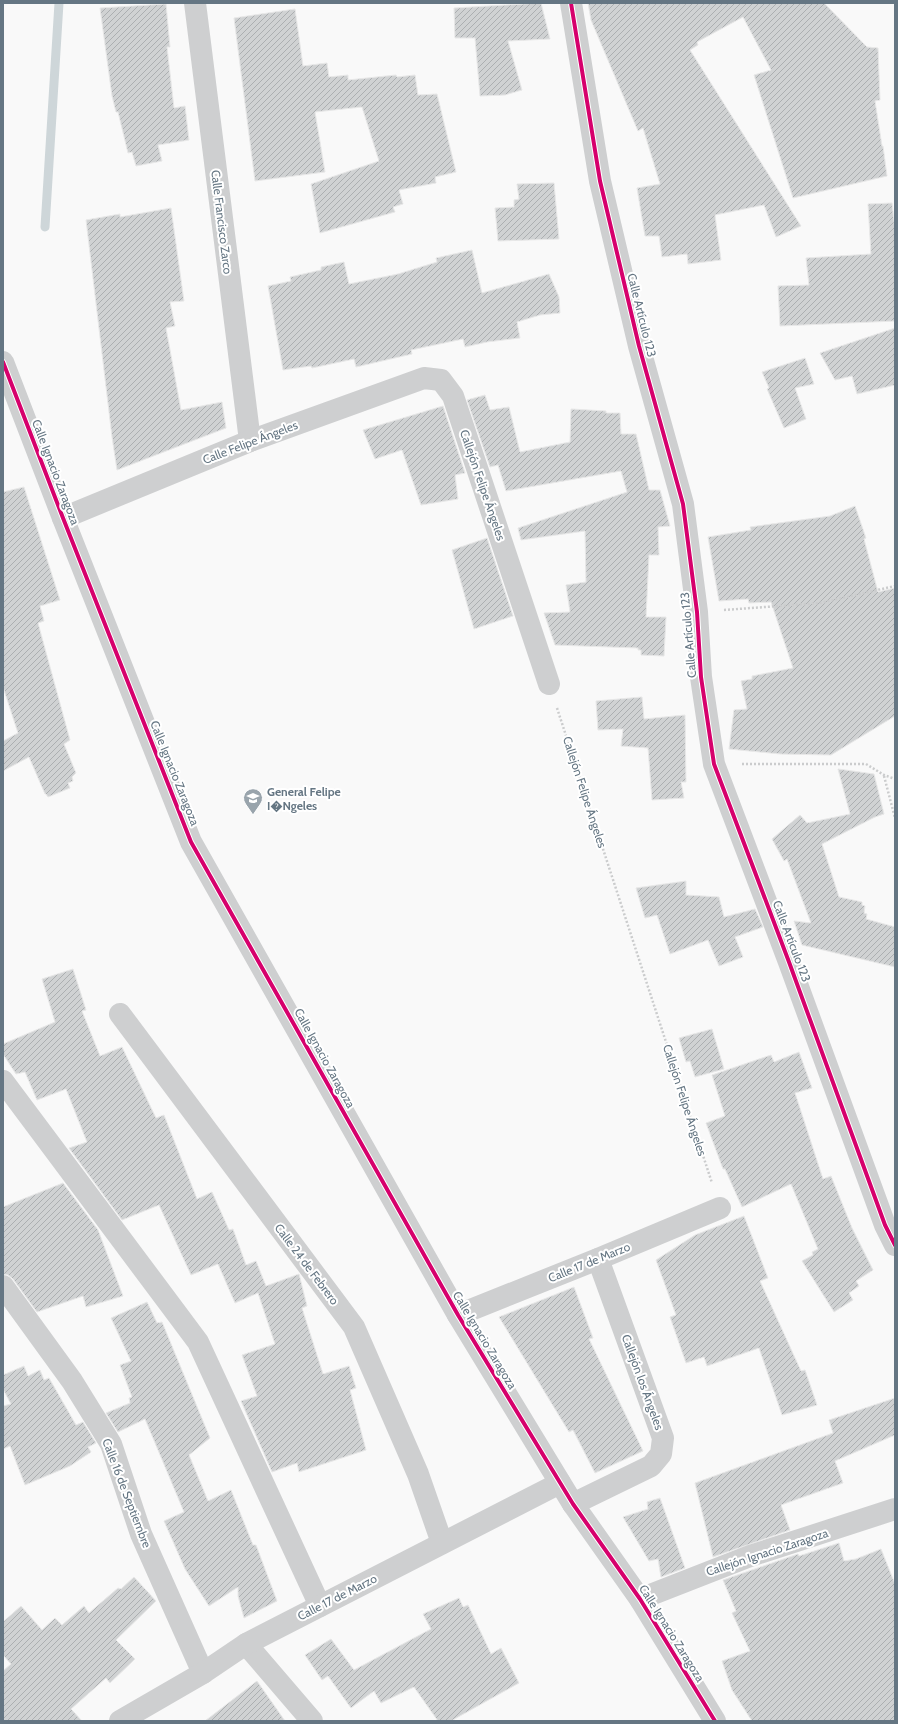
<svg xmlns="http://www.w3.org/2000/svg" width="898" height="1724" font-family="Cabin,sans-serif">
  <style>
    .lines { fill: none; stroke-linecap: round; stroke-linejoin: round }
    .stream { stroke: #ced6d9; stroke-width: 9 }
    .building { fill: url(#building-hatch); stroke: #e8e8e8 }
    .path { stroke: #cbcccd; stroke-width: 2.5; stroke-dasharray: 2 2; stroke-linecap: butt }
    .minor { stroke: #cecfd0; stroke-width: 22 }
    .cycleway-casing { stroke: #fff; stroke-width: 6 }
    .cycleway { stroke: #d6006c; stroke-width: 4 }
    .labels { text-anchor: middle; dominant-baseline: central; stroke-width: 4; stroke-linejoin: round; paint-order: stroke }
    .street-label { font-size: 12px; fill: #657683; stroke: #fff }
    .poi-label { font-size: 12px; font-weight: bold; fill: #657683; stroke: #fff; text-anchor: start }
  </style>
  <defs>
    <pattern id="building-hatch" width="6" height="6" patternUnits="userSpaceOnUse"><rect width="6" height="6" fill="#d0d2d3"/><path d="M-1 1l2-2M0 6l6-6M5 7l2-2" fill="none" stroke="#acafb1"/></pattern>
  </defs>
  <rect width="100%" height="100%" fill="#f9f9f9"/>
  <g class="lines">
    <polyline class="stream" points="45,227 59,3"/>
  </g>
  <g class="building">
    <polygon points="541,3 550,39 508,41 522,90 505,95 480,96 475,38 455,38 454,8"/>
    <polygon points="588,3 824,3 867,47 878,48 880,100 875,101 882,146 883,146 887,176 793,198 754,75 771,70 743,17 697,42 698,45 690,50 801,226 776,237 764,205 715,215 721,260 688,264 687,254 662,257 659,236 645,236 637,188 660,184 643,128 638,131 591,20"/>
    <polygon points="166,4 170,47 167,47 174,108 185,106 189,140 158,145 162,161 136,166 132,152 128,153 118,112 116,112 112,96 100,8"/>
    <polygon points="295,9 303,66 327,63 329,77 348,75 348,80 396,75 397,77 415,75 418,95 437,94 456,172 435,177 436,183 399,190 403,204 393,207 395,212 320,233 311,184 379,161 362,107 315,112 325,172 255,181 234,18"/>
    <polygon points="554,183 559,239 498,241 495,208 514,207 514,200 519,199 517,184"/>
    <polygon points="892,203 895,230 895,321 780,326 778,286 809,285 806,258 871,254 868,204"/>
    <polygon points="171,208 184,301 170,302 175,326 166,328 181,410 222,402 226,428 117,470 112,437 86,220 120,214 120,217"/>
    <polygon points="472,250 482,293 549,274 559,297 560,313 540,315 517,322 520,338 487,342 465,347 463,339 411,350 412,354 356,367 354,359 312,368 311,366 283,370 268,286 291,281 290,277 321,270 321,267 344,262 349,284 398,274 437,262 436,258"/>
    <polygon points="895,328 895,385 857,394 852,376 835,380 820,353"/>
    <polygon points="805,358 814,384 795,388 806,419 784,428 767,389 769,388 762,372"/>
    <polygon points="485,395 490,410 509,407 520,452 570,442 571,409 606,411 606,413 620,413 621,434 636,434 649,490 660,490 670,526 658,527 659,555 649,555 646,617 666,617 664,656 641,655 641,650 638,650 638,648 555,645 544,613 570,612 566,585 586,582 585,531 521,540 518,528 627,492 621,471 506,491 498,465 490,467 467,400"/>
    <polygon points="443,406 465,473 455,475 458,499 421,505 402,450 375,459 363,430"/>
    <polygon points="24,487 60,600 40,606 44,621 38,623 70,740 64,744 76,773 72,777 73,781 68,783 70,788 48,797 46,794 45,794 29,757 3,771 3,741 18,733 3,687 3,492"/>
    <polygon points="855,506 866,538 864,539 878,592 895,588 895,716 831,755 780,754 729,749 734,710 747,709 741,681 752,679 752,676 793,668 771,602 749,603 748,599 719,601 708,537 751,530 750,527 830,516"/>
    <polygon points="487,538 513,616 474,629 452,550"/>
    <polygon points="642,697 644,719 685,715 686,782 681,782 684,798 652,800 648,748 621,746 623,729 598,730 596,701"/>
    <polygon points="838,769 874,774 884,814 875,817 822,844 839,897 862,902 862,905 865,906 864,913 867,914 866,919 895,927 895,967 802,945 794,921 811,923 787,859 784,861 772,839 800,815 807,823 850,814"/>
    <polygon points="686,881 686,895 719,897 724,917 755,909 763,927 735,937 743,957 719,966 708,940 670,954 657,915 645,918 636,888"/>
    <polygon points="73,969 86,1010 82,1011 100,1056 122,1047 156,1118 164,1115 197,1199 212,1192 229,1230 233,1229 246,1265 256,1261 266,1286 299,1274 307,1306 302,1308 323,1374 349,1366 356,1388 350,1390 366,1450 299,1472 297,1463 272,1472 241,1401 257,1396 242,1355 275,1344 258,1293 235,1303 218,1264 191,1275 159,1205 122,1220 69,1148 87,1142 66,1089 37,1100 25,1072 16,1074 3,1054 3,1044 55,1022 42,979"/>
    <polygon points="712,1029 724,1069 695,1077 690,1061 686,1062 679,1038"/>
    <polygon points="799,1052 812,1088 795,1093 823,1179 831,1176 852,1228 873,1270 856,1281 859,1286 849,1293 853,1300 834,1312 802,1261 813,1255 812,1252 818,1249 791,1184 742,1207 725,1169 723,1169 706,1123 725,1116 712,1075 771,1055 774,1062"/>
    <polygon points="63,1183 98,1230 123,1296 86,1307 83,1296 37,1312 13,1279 8,1275 3,1274 3,1207"/>
    <polygon points="744,1216 768,1278 760,1281 801,1371 805,1370 817,1405 782,1415 759,1348 707,1366 704,1357 686,1363 670,1317 676,1315 656,1260 695,1235"/>
    <polygon points="574,1287 593,1338 589,1339 643,1451 595,1473 573,1430 569,1432 499,1317"/>
    <polygon points="147,1302 157,1323 162,1322 210,1438 189,1455 208,1501 231,1490 253,1545 256,1545 277,1601 244,1618 238,1596 238,1587 209,1606 185,1569 164,1521 184,1512 145,1419 118,1432 106,1413 130,1403 129,1398 132,1397 120,1365 131,1361 111,1318"/>
    <polygon points="24,1366 28,1376 40,1370 44,1380 49,1378 76,1425 83,1422 96,1443 88,1447 91,1452 70,1466 25,1485 10,1446 3,1449 3,1406 11,1404 3,1389 3,1375"/>
    <polygon points="895,1398 895,1435 835,1461 843,1483 781,1505 790,1530 713,1557 695,1483 833,1433 829,1420"/>
    <polygon points="660,1498 685,1568 661,1577 658,1559 649,1561 623,1517 648,1509 647,1502"/>
    <polygon points="839,1543 844,1561 856,1559 881,1549 895,1584 895,1721 752,1721 732,1690 722,1661 750,1651 732,1613 736,1611 723,1580 798,1554 799,1556"/>
    <polygon points="134,1577 156,1601 116,1640 135,1659 110,1683 106,1678 71,1709 82,1721 3,1721 3,1671 11,1664 3,1655 3,1622 21,1606 42,1630 55,1618 62,1625 84,1606 89,1613 118,1588 121,1589"/>
    <polygon points="459,1598 463,1607 468,1605 491,1654 501,1648 519,1683 451,1721 438,1721 414,1687 381,1703 374,1691 351,1708 328,1676 322,1680 305,1655 331,1639 354,1670 431,1629 423,1614"/>
    <polygon points="257,1681 285,1721 205,1721 240,1694"/>
  </g>
  <g class="lines">
    <g class="path">
      <polyline points="724,610 820,603 895,586"/>
      <polyline points="557,708 712,1183"/>
      <polyline points="742,764 866,764 884,775 895,779"/>
      <polyline points="884,776 895,818"/>
    </g>
    <g class="minor">
      <polyline points="195,3 250,441"/>
      <polyline points="571,3 600,181 639,346 683,504 697,612 701,677 714,764 789,962 885,1225 895,1245"/>
      <polyline points="3,362 63,518 191,842 458,1315 573,1504 640,1599 715,1721"/>
      <polyline points="63,518 250,441 424,378 441,380 453,396 549,684"/>
      <polyline points="120,1014 354,1327 418,1474 442,1543"/>
      <polyline points="3,1081 198,1342 320,1606"/>
      <polyline points="3,1286 72,1381 111,1444 141,1534 203,1673"/>
      <polyline points="458,1315 598,1259 720,1208"/>
      <polyline points="573,1504 651,1466 661,1454 663,1438 598,1259"/>
      <polyline points="640,1599 750,1556 895,1509"/>
      <polyline points="246,1644 312,1721"/>
      <polyline points="120,1721 203,1673 246,1644 560,1483"/>
    </g>
    <defs>
      <g id="cycleway">
        <polyline points="571,3 600,181 639,346 683,504 697,612 701,677 714,764 789,962 885,1225 895,1245"/>
        <polyline points="3,362 63,518 191,842 458,1315 573,1504 640,1599 715,1721"/>
      </g>
    </defs>
    <use href="#cycleway" class="cycleway-casing"/>
    <use href="#cycleway" class="cycleway"/>
  </g>
  <defs>
    <symbol id="school-pin" viewBox="-11 -11 22 30"><path d="M0 17L-7.5 6A9.5 9.5 0 1 1 7.5 6Z" fill="#99a4ac" stroke="#fff"/><path d="M0-5L7-2L0 1L-7-2ZM-4 1L0 2.5L4 1V4Q0 6-4 4Z" fill="#fff"/></symbol>
  </defs>
  <g fill-rule="evenodd">
    <use href="#school-pin" x="242" y="787" width="22" height="30"/>
  </g>
  <g class="labels">
    <g class="street-label">
      <text transform="translate(222 222) rotate(83)">Calle Francisco Zarco</text>
      <text transform="translate(642 315) rotate(76)">Calle Artículo 123</text>
      <text transform="translate(250 442) rotate(-21)">Calle Felipe Ángeles</text>
      <text transform="translate(56 472) rotate(69)">Calle Ignacio Zaragoza</text>
      <text transform="translate(483 485) rotate(71)">Callejón Felipe Ángeles</text>
      <text transform="translate(688 635) rotate(-95)">Calle Artículo 123</text>
      <text transform="translate(175 773) rotate(68)">Calle Ignacio Zaragoza</text>
      <text transform="translate(585 792) rotate(72)">Callejón Felipe Ángeles</text>
      <text transform="translate(792 941) rotate(69)">Calle Artículo 123</text>
      <text transform="translate(325 1058) rotate(61)">Calle Ignacio Zaragoza</text>
      <text transform="translate(685 1100) rotate(72)">Callejón Felipe Ángeles</text>
      <text transform="translate(589 1262) rotate(-22)">Calle 17 de Marzo</text>
      <text transform="translate(307 1264) rotate(53)">Calle 24 de Febrero</text>
      <text transform="translate(485 1340) rotate(59)">Calle Ignacio Zaragoza</text>
      <text transform="translate(643 1382) rotate(70)">Callejón los Ángeles</text>
      <text transform="translate(127 1493) rotate(69)">Calle 16 de Septiembre</text>
      <text transform="translate(767 1552) rotate(-18)">Callejón Ignacio Zaragoza</text>
      <text transform="translate(337 1597) rotate(-27)">Calle 17 de Marzo</text>
      <text transform="translate(672 1633) rotate(58)">Calle Ignacio Zaragoza</text>
    </g>
    <g class="poi-label">
      <text x="267" y="791">General Felipe<tspan x="267" dy="14">I�Ngeles</tspan></text>
    </g>
  </g>
  <rect width="898" height="1724" fill="none" stroke="#657683" stroke-width="8"/>
</svg>
